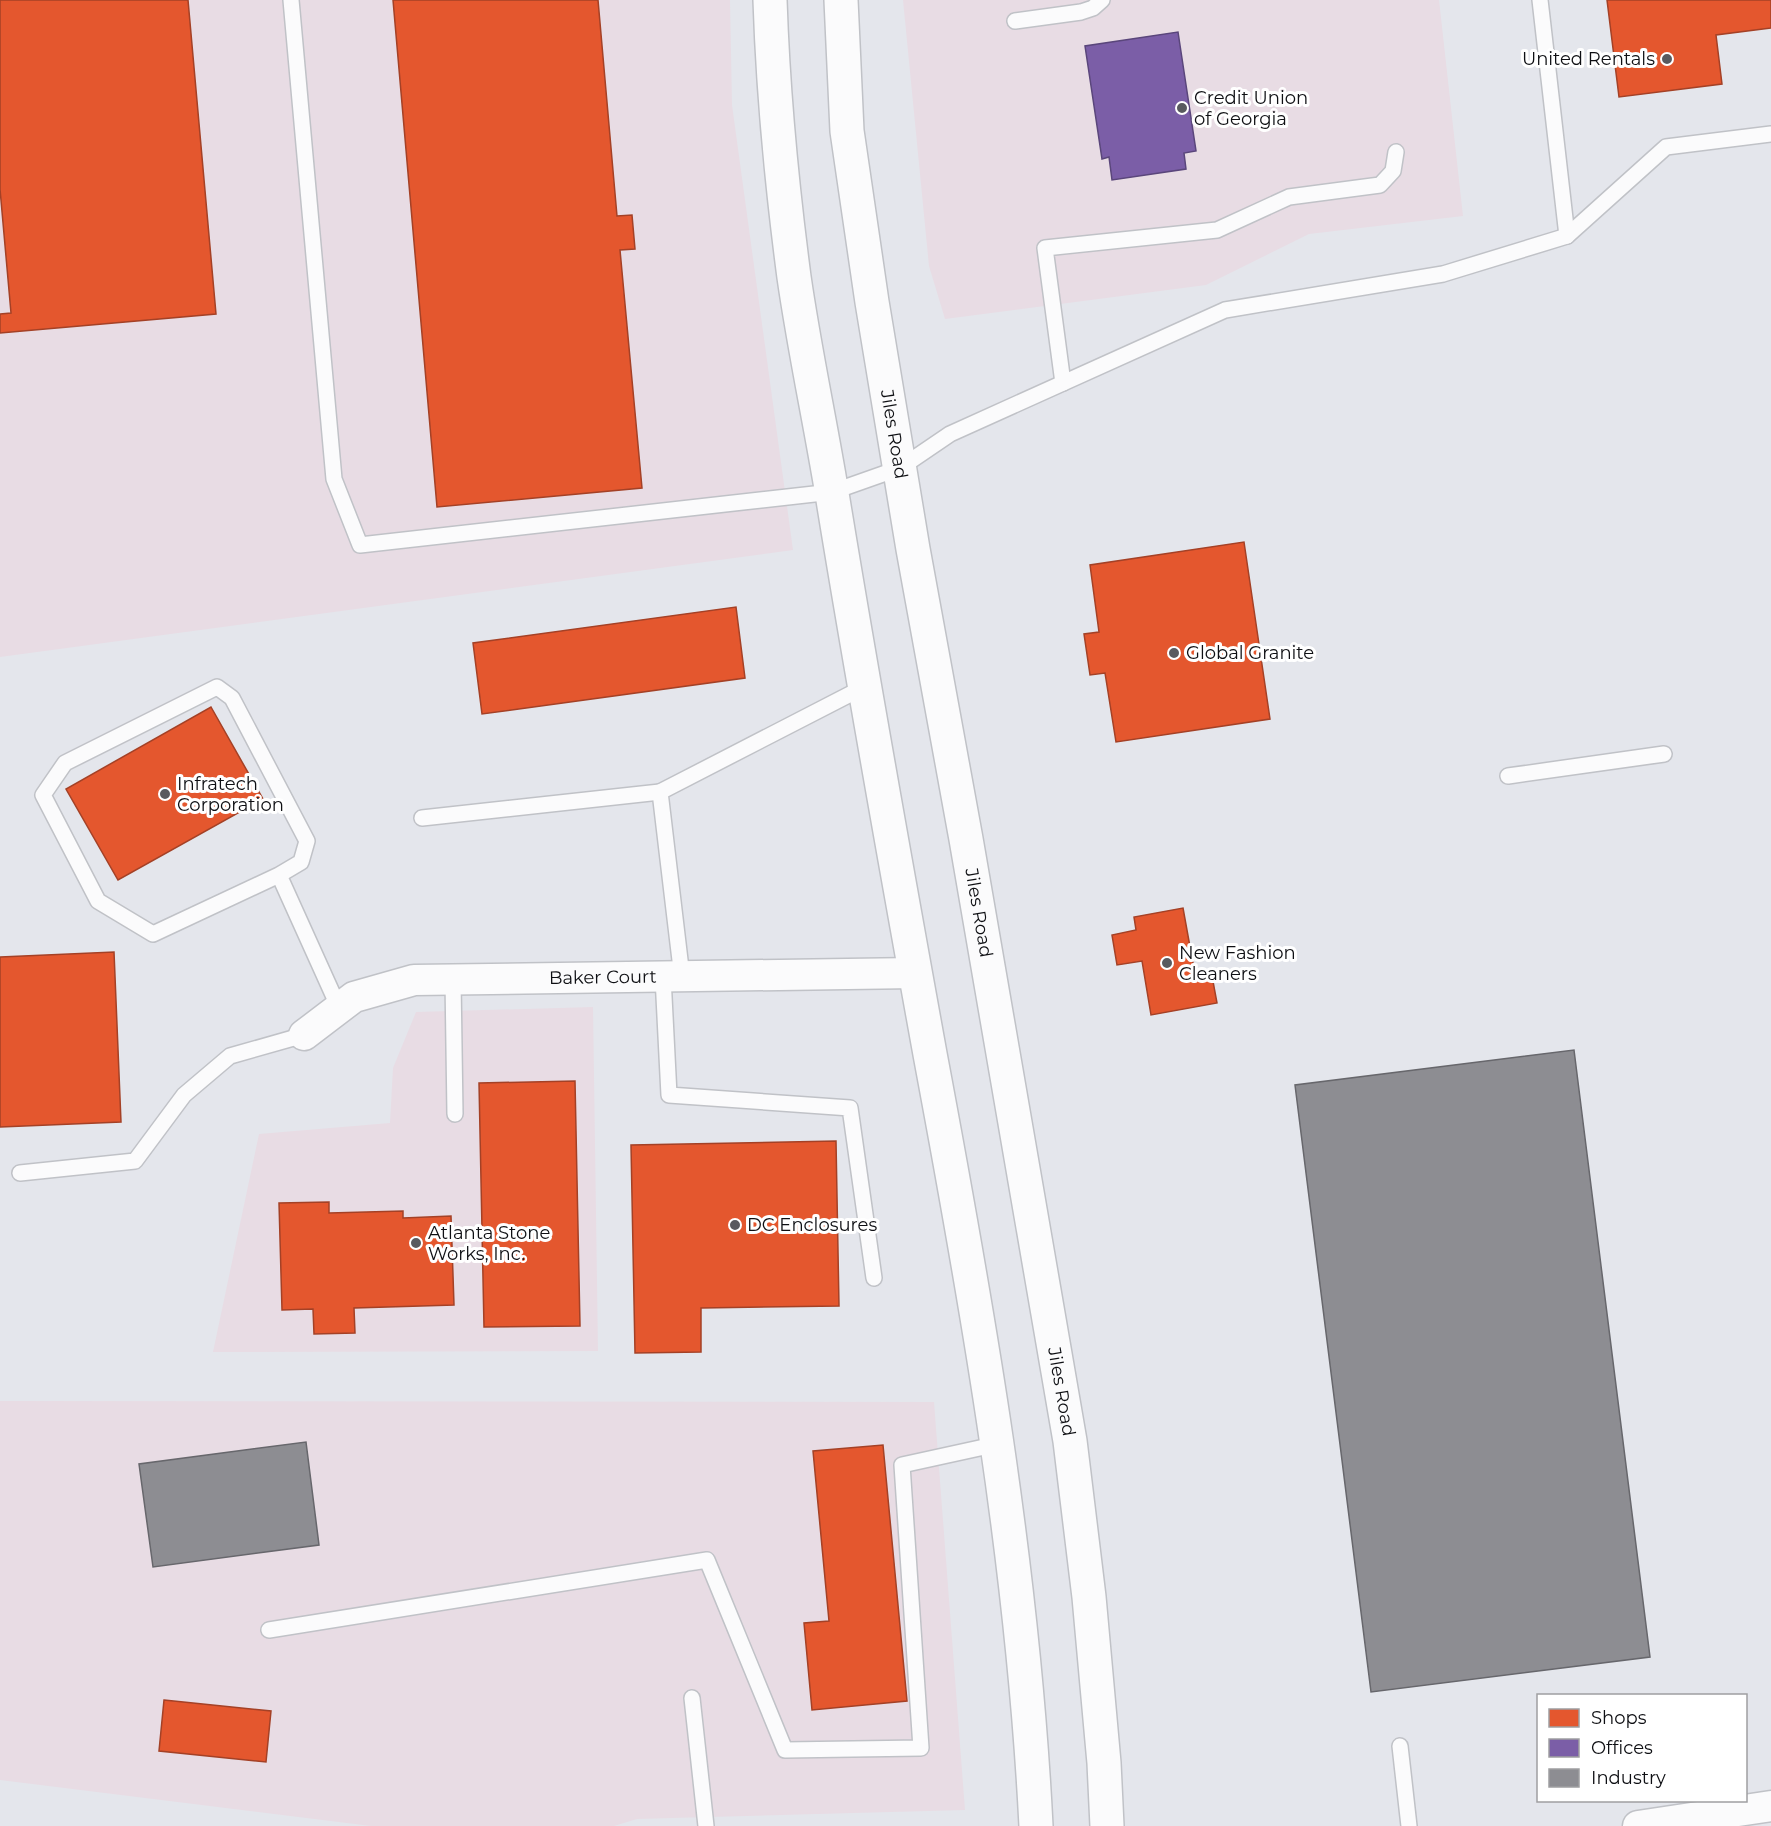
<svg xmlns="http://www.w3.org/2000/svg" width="1771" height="1826" font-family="Montserrat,sans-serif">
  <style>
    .commercial { fill: #e8dce4 }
    .shops { fill: #e4572e; stroke: #a44126; stroke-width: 1.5 }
    .offices { fill: #7b5ea7; stroke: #5a467b; stroke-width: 1.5 }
    .industry { fill: #8d8d92; stroke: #67676c; stroke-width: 1.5 }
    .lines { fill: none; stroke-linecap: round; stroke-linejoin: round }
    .service-casing { stroke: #c0c2c7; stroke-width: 18 }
    .minor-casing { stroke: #c0c2c7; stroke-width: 33 }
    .tertiary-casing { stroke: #c0c2c7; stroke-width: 36 }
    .service { stroke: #fbfbfc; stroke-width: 15 }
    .minor { stroke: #fbfbfc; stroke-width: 30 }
    .tertiary { stroke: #fbfbfc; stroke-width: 33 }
    .poi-dot { fill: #595a5f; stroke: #fff; stroke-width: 2 }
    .labels { text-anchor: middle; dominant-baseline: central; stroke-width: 6; stroke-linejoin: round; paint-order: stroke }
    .poi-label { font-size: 18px; fill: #0e0f13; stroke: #fff; text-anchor: start }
    .street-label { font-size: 18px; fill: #0e0f13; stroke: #fff }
  </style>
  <rect width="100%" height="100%" fill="#e4e6ec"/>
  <g class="commercial">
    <polygon points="0,0 730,0 732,105 793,550 0,657"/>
    <polygon points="903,0 1439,0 1463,216 1309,234 1206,285 945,319 929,266"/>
    <polygon points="593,1007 598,1351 213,1352 259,1134 390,1123 393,1068 416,1012"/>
    <polygon points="0,1401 934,1402 965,1810 637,1819 614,1826 371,1826 0,1780"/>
  </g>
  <g class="shops">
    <polygon points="0,0 188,0 216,314 0,333 0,314 11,313 0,189"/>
    <polygon points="393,0 598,0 617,216 632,215 635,249 620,250 642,488 437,507"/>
    <polygon points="1607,0 1771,0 1771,28 1716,35 1722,84 1619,97"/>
    <polygon points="1244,542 1270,719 1116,742 1105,673 1090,675 1084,634 1099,632 1090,565"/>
    <polygon points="736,607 745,678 482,714 473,643"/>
    <polygon points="211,707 263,799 118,880 66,789"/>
    <polygon points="1183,908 1196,980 1212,976 1217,1003 1151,1015 1142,961 1117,965 1112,935 1136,930 1134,917"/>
    <polygon points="114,952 121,1122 0,1127 0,957"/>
    <polygon points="575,1081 580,1326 484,1327 479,1083"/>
    <polygon points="836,1141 839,1306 701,1308 701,1352 635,1353 631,1145"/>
    <polygon points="329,1202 329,1213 403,1211 403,1218 451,1216 454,1305 354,1308 355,1333 314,1334 313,1309 282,1310 279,1203"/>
    <polygon points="883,1445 907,1701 812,1710 804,1623 829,1621 813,1451"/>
    <polygon points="164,1700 271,1711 266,1762 159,1751"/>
  </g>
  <polygon class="offices" points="1178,32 1196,151 1184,153 1186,169 1112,180 1109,157 1102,159 1085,46"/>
  <g class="industry">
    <polygon points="1574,1050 1650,1657 1371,1692 1295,1085"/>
    <polygon points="306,1442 319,1545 153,1567 139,1464"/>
  </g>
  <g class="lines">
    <defs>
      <g id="service">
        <polyline points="291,0 334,479 360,545 832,492 900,468 950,434 1225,310 1443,274 1567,236 1666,147 1771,134"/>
        <polyline points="1540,0 1567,236"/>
        <polyline points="1015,21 1081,12 1093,8 1102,0"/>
        <polyline points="1063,383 1045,248 1217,230 1289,197 1380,185 1393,171 1396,152"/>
        <polyline points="1508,776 1664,754"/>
        <polyline points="422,818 660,792"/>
        <polyline points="279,875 153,934 98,901 43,795 65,763 217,687 232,698 307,841 301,862 279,875 339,1008"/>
        <polyline points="663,977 669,1095 850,1108 874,1278"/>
        <polyline points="682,977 660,792 864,687"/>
        <polyline points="453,980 455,1114"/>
        <polyline points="20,1173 135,1161 184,1095 230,1056 304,1035"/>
        <polyline points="269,1630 707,1560 785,1750 921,1748 902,1465 998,1444"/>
        <polyline points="692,1698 706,1826"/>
        <polyline points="1400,1746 1409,1826"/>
      </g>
      <g id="minor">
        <path id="s1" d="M304,1035L354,997L414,980L916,973"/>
        <polyline points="1638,1826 1771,1806"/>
      </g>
      <g id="tertiary">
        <path d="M770,0C773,93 782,186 794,277C805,354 822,430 834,506C864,689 897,872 930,1054C978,1310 1023,1566 1036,1826"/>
        <path id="s2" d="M841,0L847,131L872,302L913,549L966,839L1070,1441L1089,1597L1104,1763L1107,1826"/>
      </g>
    </defs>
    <use href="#service" class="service-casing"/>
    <use href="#minor" class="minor-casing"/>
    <use href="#tertiary" class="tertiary-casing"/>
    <use href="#service" class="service"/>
    <use href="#minor" class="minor"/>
    <use href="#tertiary" class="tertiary"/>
  </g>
  <g class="poi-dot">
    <circle cx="1667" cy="59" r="6"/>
    <circle cx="1182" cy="108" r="6"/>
    <circle cx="1174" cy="653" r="6"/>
    <circle cx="165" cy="794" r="6"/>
    <circle cx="1167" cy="963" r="6"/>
    <circle cx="735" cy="1225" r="6"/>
    <circle cx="416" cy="1243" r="6"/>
  </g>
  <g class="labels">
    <g class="poi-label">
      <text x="1655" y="59" text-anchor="end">United Rentals</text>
      <text x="1194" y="98">Credit Union<tspan x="1194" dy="21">of Georgia</tspan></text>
      <text x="1186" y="653">Global Granite</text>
      <text x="177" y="784">Infratech<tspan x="177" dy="21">Corporation</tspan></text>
      <text x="1179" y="953">New Fashion<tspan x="1179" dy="21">Cleaners</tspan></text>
      <text x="747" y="1225">DC Enclosures</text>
      <text x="428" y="1233">Atlanta Stone<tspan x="428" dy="21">Works, Inc.</tspan></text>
    </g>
    <g class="street-label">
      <text stroke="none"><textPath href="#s2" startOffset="438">Jiles Road</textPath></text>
      <text stroke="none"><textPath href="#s2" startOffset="924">Jiles Road</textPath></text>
      <text stroke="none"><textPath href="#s1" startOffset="314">Baker Court</textPath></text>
      <text stroke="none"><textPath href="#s2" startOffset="1410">Jiles Road</textPath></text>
    </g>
  </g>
  <rect x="1537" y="1694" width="210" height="108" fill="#ffffff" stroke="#9f9fa1" stroke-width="1.5"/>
  <rect x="1549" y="1709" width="30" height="18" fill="#e4572e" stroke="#9f9fa1" stroke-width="1.5"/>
  <text x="1591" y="1724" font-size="18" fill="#0e0f13">Shops</text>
  <rect x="1549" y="1739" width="30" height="18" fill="#7b5ea7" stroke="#9f9fa1" stroke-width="1.5"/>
  <text x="1591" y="1754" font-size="18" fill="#0e0f13">Offices</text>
  <rect x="1549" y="1769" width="30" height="18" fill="#8d8d92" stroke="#9f9fa1" stroke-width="1.5"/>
  <text x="1591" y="1784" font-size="18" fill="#0e0f13">Industry</text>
</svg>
